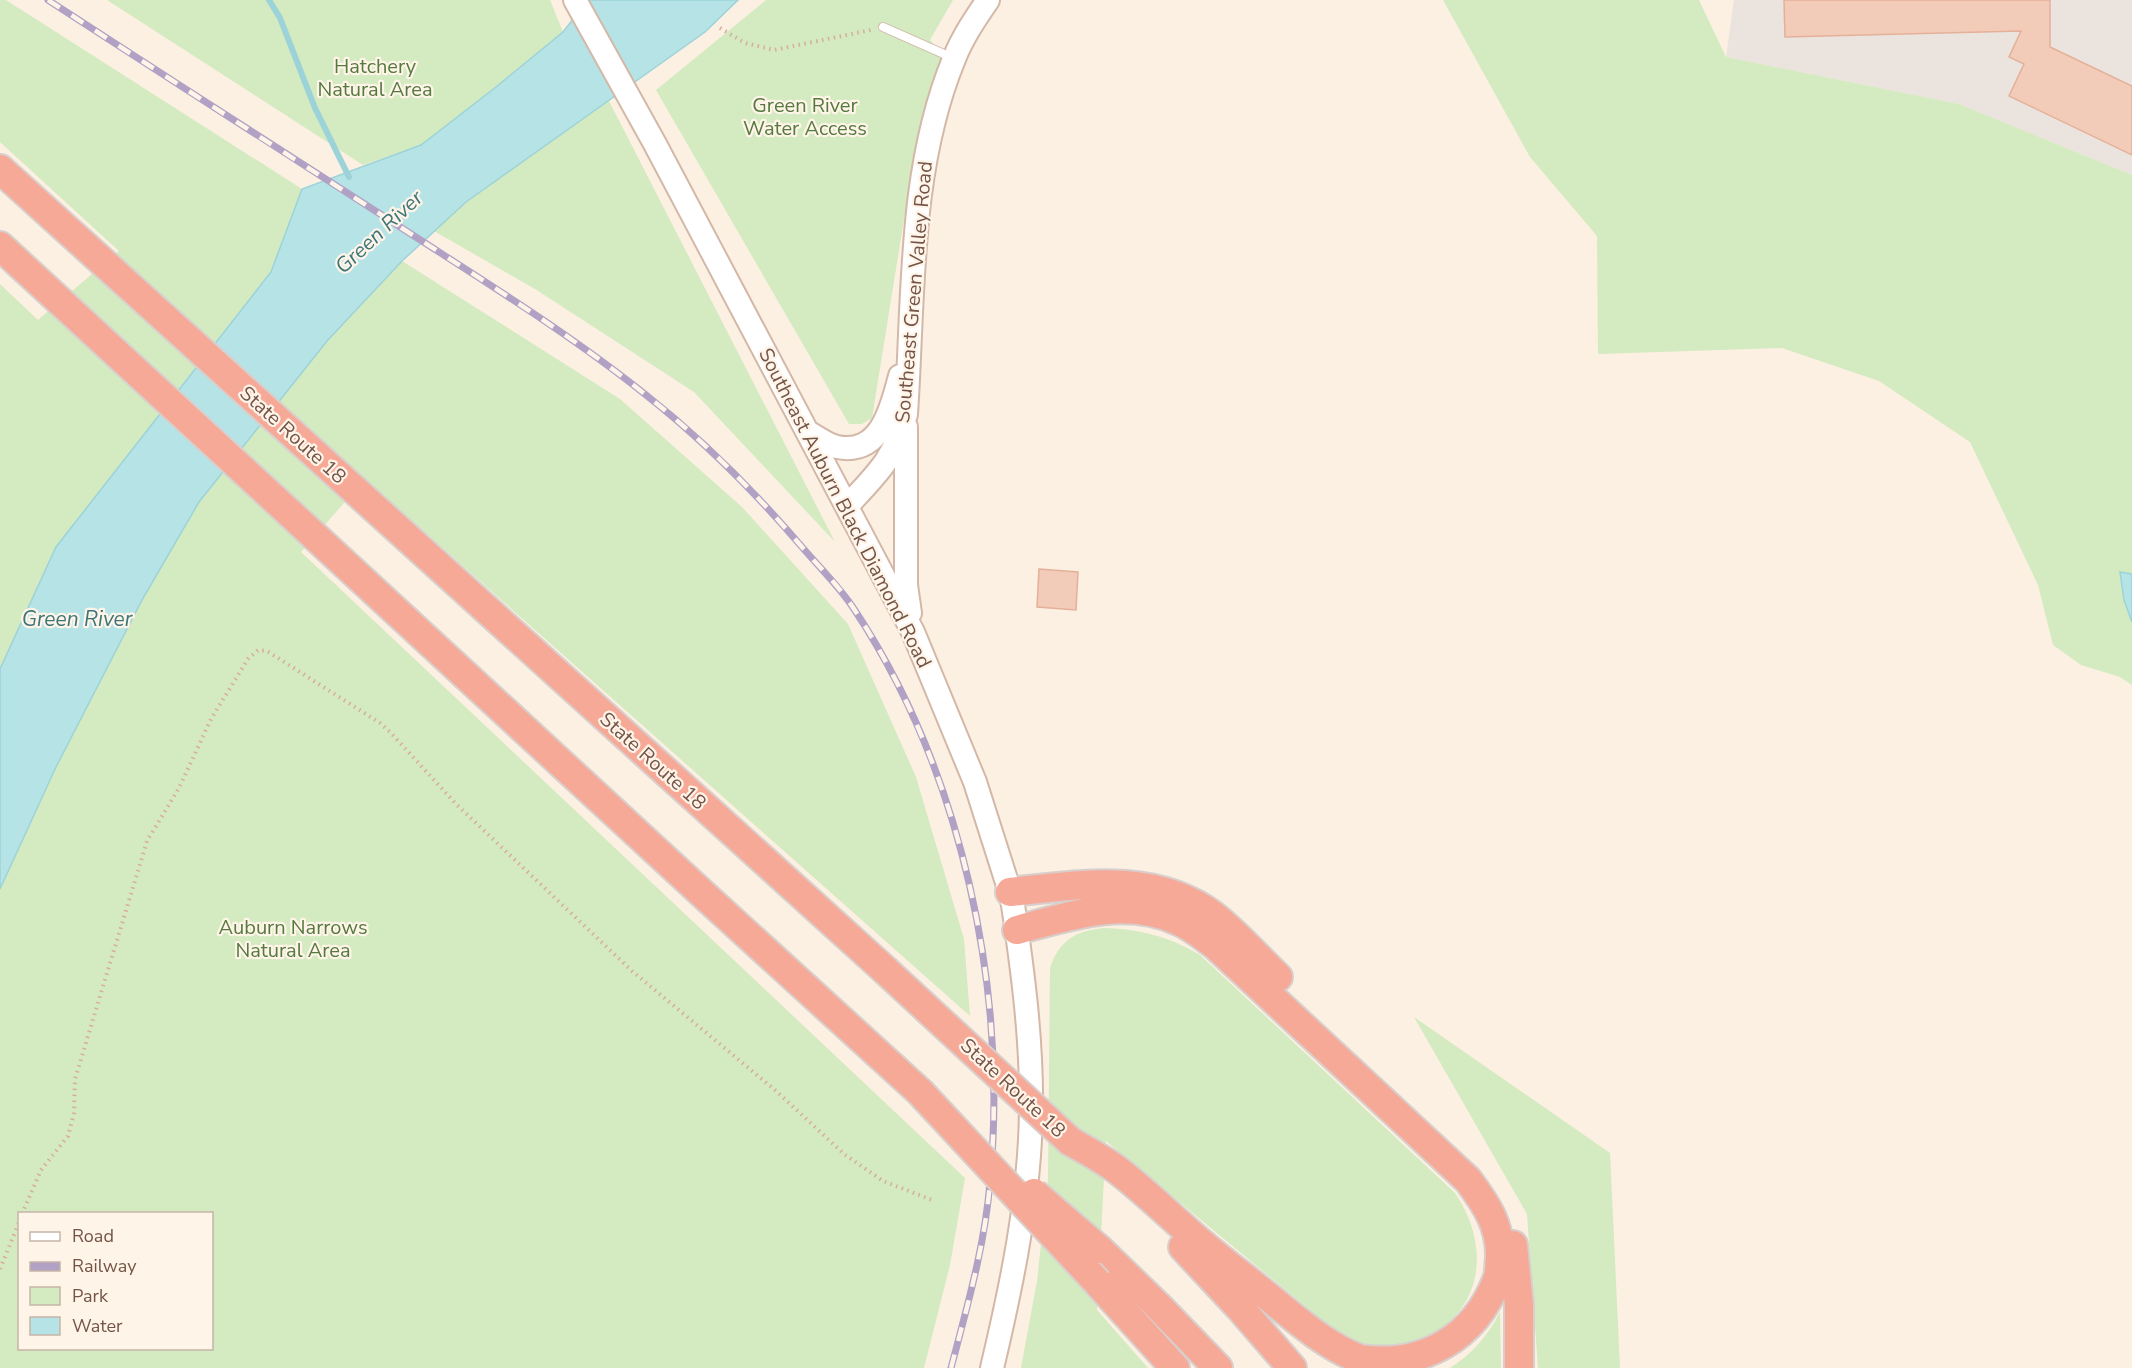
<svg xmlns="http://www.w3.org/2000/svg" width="2132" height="1368" font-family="'Nunito Sans',sans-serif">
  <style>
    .industrial { fill: #ebe3dd }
    .green { fill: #d4eac0; fill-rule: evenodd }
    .water { fill: #b6e3e6; stroke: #9cd3d8; stroke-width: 1.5 }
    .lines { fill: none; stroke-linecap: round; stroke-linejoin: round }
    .stream { stroke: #9cd3d8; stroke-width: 6 }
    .building { fill: #f2cbb9; stroke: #e5b099; stroke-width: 1.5 }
    .lane-casing { stroke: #d0b8ab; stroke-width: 10 }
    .secondary-casing { stroke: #d3b8a8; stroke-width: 26 }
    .highway-casing { stroke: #d8cfcc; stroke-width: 32 }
    .path { stroke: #d7ae9c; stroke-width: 4; stroke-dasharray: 1.5 4.5; stroke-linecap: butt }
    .lane { stroke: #fff; stroke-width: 8 }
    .secondary { stroke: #fff; stroke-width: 22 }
    .highway { stroke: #f7a998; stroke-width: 28 }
    .rail-casing { stroke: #b1a1c5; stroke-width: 7 }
    .rail { stroke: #fff4e8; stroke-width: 4.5; stroke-dasharray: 14; stroke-linecap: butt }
    .highway-bridge-casing { stroke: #d8cfcc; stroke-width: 32; stroke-linecap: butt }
    .highway-bridge { stroke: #f7a998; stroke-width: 28 }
    .labels { text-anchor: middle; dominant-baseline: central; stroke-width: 4.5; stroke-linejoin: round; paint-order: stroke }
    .park-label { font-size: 20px; fill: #557a40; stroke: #fff4e8 }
    .street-label { font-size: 20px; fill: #745448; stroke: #fff4e8 }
    .water-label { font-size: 21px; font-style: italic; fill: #3c757a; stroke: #fff4e8 }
  </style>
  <rect width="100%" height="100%" fill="#fcf0e2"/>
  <polygon class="industrial" points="1734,0 2132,0 2132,175 1959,104 1726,57"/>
  <g class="green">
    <polygon points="0,0 6,0 302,189 271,272 56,547 0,669 0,284 38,320 119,251 0,142"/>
    <polygon points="107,0 550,0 563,32 496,87 421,145 363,165"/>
    <polygon points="766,0 953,0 930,40 943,55 915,151 872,418 862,424 849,424 656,90"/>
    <polygon points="1443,0 1699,0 1726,57 1959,104 2132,175 2132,685 2120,677 2081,665 2053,645 2038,585 1970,442 1879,381 1782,348 1598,354 1597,236 1530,157"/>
    <polygon points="609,101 835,542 694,392 535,289 434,231 466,202"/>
    <path d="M402,261L620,399L742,507L848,624L916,777L964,939L970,1016L365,479L301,552L965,1178L950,1265L924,1368H0V889L56,767L142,600L199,502L327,341ZM20,1214H212V1348H20Z"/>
    <path d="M1104,928C1140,929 1170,937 1200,955L1455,1193C1490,1244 1485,1309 1425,1338C1403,1348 1377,1351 1353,1343C1347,1341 1340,1335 1334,1331C1323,1323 1315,1317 1306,1307L1106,1141L1097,1310L1148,1368H1021L1037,1281L1048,1179L1050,968C1060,939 1076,931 1104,928Z"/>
    <polygon points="1414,1017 1610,1153 1620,1368 1538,1368 1527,1214"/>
    <path d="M1500,1312L1501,1368H1450C1472,1354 1488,1336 1500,1312Z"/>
  </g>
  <g class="water">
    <polygon points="588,0 738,0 705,32 466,202 402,261 327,341 199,502 142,600 56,767 0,889 0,669 56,547 271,272 302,189 421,145 496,87 563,32"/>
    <polygon points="2120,572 2132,574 2132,622 2124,600"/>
  </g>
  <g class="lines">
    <polyline class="stream" points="269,0 280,18 315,108 349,177"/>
  </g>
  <g class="building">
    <polygon points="1784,0 2050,0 2050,47 2132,86 2132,155 2009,96 2024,64 2009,57 2021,31 1785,37"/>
    <polygon points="1039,569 1078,572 1076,610 1037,607"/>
  </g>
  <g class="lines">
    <defs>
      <polyline id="lane" points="883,27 953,58"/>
      <g id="secondary">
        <path d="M575,0L655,144L913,632L975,782L1010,892L1013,905C1023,973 1032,1041 1031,1110C1030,1197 1012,1284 992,1368"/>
        <polyline points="906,427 906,585 910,613"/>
        <path d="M808,432C817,437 827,445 837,447C881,456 892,407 900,376"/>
        <path d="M847,506C877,474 895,458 906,414C914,296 908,171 954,59C962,38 975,19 988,0"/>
      </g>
      <g id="highway">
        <polyline points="0,169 885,970"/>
        <polyline points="0,246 705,896 920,1092"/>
        <path d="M1010,892C1079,885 1154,871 1214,916C1237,934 1257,957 1278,977"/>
        <path d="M1017,930C1069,916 1124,897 1176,920C1191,926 1203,936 1215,945L1468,1180C1486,1204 1501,1226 1500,1258C1499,1265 1500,1273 1497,1280C1475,1337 1424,1368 1360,1359C1325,1346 1295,1318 1266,1295C1244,1277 1221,1260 1199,1241C1172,1218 1148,1194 1120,1172C1105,1160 1087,1151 1070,1141"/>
        <polyline points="1513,1245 1519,1305 1519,1368"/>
        <polyline points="1183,1247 1241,1309 1292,1368"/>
        <polyline points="1099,1249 1158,1306 1218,1368"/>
        <polyline points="1098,1283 1175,1368"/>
      </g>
    </defs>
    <use href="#lane" class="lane-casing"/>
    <use href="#secondary" class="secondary-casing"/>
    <use href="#highway" class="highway-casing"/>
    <g class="path">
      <polyline points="720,28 745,43 774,50 871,30"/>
      <polyline points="22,1214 41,1170 68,1136 74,1113 75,1079 147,841 179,788 211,719 248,659 258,650 267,651 380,723 391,733 456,804 632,971 775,1090 844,1154 883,1181 932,1200"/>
      <polyline points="0,1269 20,1220"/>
    </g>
    <use href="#lane" class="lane"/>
    <use href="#secondary" class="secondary"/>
    <use href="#highway" class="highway"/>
    <defs>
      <path id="rail" d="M48,0C162,74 277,148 391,221C477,277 566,331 646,395C703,440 755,492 802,547C819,567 840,587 854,609C962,772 1008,988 990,1182C985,1245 967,1307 951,1368"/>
    </defs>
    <use href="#rail" class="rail-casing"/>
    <use href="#rail" class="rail"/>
    <defs>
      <g id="highway-bridge">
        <polyline points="885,970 1070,1141"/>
        <polyline points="920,1092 1098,1283"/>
        <polyline points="1034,1193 1099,1249"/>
      </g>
    </defs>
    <use href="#highway-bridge" class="highway-bridge-casing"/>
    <use href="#highway-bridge" class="highway-bridge"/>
  </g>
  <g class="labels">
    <g class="park-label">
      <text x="375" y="66">Hatchery<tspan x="375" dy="23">Natural Area</tspan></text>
      <text x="805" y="105">Green River<tspan x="805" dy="23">Water Access</tspan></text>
      <text x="293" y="927">Auburn Narrows<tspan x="293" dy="23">Natural Area</tspan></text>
    </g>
    <g class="street-label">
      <text transform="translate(914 292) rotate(-85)">Southeast Green Valley Road</text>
      <text transform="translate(293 435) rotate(42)">State Route 18</text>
      <text transform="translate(845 508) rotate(63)">Southeast Auburn Black Diamond Road</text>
      <text transform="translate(653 761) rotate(42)">State Route 18</text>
      <text transform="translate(1013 1088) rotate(43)">State Route 18</text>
    </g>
    <g class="water-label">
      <text transform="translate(379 232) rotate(-43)">Green River</text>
      <text x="77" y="619">Green River</text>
    </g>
  </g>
  <rect x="18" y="1212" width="195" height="138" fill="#fff4e8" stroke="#c7b4a8" stroke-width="1.5"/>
  <rect x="30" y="1232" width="30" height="9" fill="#ffffff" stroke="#c7b4a8" stroke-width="1.5"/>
  <text x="72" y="1242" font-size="18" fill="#745448">Road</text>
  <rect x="30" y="1262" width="30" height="9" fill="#b1a1c5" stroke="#c7b4a8" stroke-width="1.5"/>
  <text x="72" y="1272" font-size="18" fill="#745448">Railway</text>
  <rect x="30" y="1287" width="30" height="18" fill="#d4eac0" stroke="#c7b4a8" stroke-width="1.5"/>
  <text x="72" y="1302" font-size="18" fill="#745448">Park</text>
  <rect x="30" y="1317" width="30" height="18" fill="#b6e3e6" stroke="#c7b4a8" stroke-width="1.5"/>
  <text x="72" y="1332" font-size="18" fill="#745448">Water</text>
</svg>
